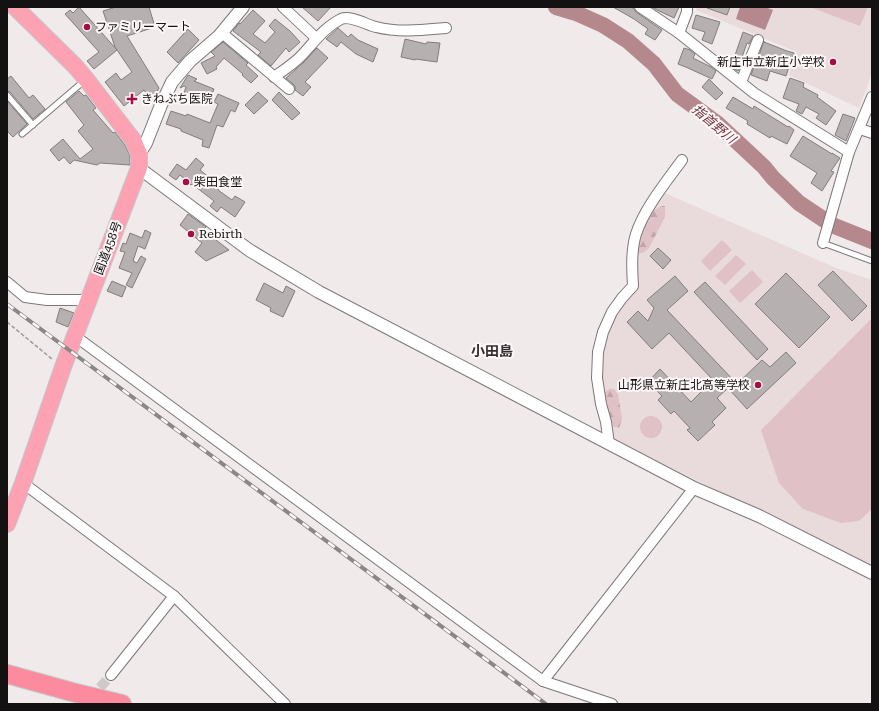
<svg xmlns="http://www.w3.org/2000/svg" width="879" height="711" font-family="'Roboto Serif','Noto Sans JP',serif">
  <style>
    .built { fill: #e9dadb }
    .green { fill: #e0c2c6 }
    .forest { fill: url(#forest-firs) }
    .water { fill: #b5888e }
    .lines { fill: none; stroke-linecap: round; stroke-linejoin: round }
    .river { stroke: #b5888e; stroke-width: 16 }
    .building { fill: #b6b0b1; stroke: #837d7e }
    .minor-tunnel { stroke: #cfc9c9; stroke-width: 10; stroke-dasharray: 10 5; stroke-linecap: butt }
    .service-casing { stroke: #7d7778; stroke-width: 7 }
    .minor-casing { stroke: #7d7778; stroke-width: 12 }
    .tertiary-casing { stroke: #7d7778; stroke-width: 14 }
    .trunk-casing { stroke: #c6c6c6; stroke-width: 18 }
    .motorway-casing { stroke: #c6c6c6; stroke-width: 20 }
    .path { stroke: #a09b9b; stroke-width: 1.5; stroke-dasharray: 4 2; stroke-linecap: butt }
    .service { stroke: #fff; stroke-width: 5 }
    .minor { stroke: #fff; stroke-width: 10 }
    .tertiary { stroke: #fff; stroke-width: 12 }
    .trunk { stroke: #fca2b3; stroke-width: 16 }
    .motorway { stroke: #fc8ba0; stroke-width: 18 }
    .rail-casing { stroke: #8b8787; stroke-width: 4 }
    .rail { stroke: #fdf7f8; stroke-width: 2.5; stroke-dasharray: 8; stroke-linecap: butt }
    .poi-dot { fill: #a50e44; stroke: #fdf7f8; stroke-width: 1.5 }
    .labels { text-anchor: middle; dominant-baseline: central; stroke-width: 4; stroke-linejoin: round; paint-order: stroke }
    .poi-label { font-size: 12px; fill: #131111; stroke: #fdf7f8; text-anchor: start }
    .street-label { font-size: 12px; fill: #131111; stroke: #fdf7f8 }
    .water-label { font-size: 13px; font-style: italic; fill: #703440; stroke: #fdf7f8 }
    .quarter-label { font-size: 14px; font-weight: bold; fill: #332e2f; stroke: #fdf7f8 }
  </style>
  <defs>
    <pattern id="forest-firs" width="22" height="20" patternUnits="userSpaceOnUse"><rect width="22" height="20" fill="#e0c2c6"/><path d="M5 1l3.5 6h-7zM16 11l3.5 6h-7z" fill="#bfa6a9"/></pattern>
  </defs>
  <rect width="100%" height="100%" fill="#f0eaea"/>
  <g class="built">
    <polygon points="697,7 872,7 872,73 859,108 789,75 797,52 696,10"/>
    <polygon points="665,193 836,268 872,280 872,567 609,437 604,410 599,353 612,315 635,287 638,261 636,251 642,228 657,203"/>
  </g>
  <g class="green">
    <polygon points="810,7 868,7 860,26"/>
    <polygon points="722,240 732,250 710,271 701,261"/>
    <polygon points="736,255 746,264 725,285 715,276"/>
    <polygon points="752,270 763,282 740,303 729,291"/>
    <polygon points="872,318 872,509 859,521 841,523 803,509 779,483 761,430"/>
    <circle cx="651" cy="427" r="11"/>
  </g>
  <g class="forest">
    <path d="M661,206H665V217L649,248L643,253H637C639,243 643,225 648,216C651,212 656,209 661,206Z"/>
    <polygon points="609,389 614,389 618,394 622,419 619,428 611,426 603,397 605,392"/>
  </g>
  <polygon class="water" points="740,7 765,7 773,10 765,30 736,19"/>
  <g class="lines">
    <polyline class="river" points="556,7 576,13 603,25 628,41 654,64 677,94 718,124 764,167 773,178 799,203 832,225 872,241"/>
  </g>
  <g class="building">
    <polygon points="79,7 117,50 94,69 87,61 99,52 65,14 70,10 73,13"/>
    <polygon points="116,7 149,7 155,27 127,36 159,88 152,102 144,90 124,106 105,82 116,73 121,80 132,72 115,47 103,11"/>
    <polygon points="302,7 331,7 318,21"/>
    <polygon points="613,7 631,7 634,9 636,12 662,30 655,40 645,34 648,29 634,19"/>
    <polygon points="652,7 679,7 674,18 657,10"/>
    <polygon points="707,7 730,7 727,15 707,8"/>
    <polygon points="253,10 265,21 253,34 265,43 275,32 269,26 275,19 290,31 300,42 289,52 286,48 271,66 258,55 261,52 233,31 239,23 240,24"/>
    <polygon points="696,15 720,22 712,44 702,40 705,32 692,28"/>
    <polygon points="338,28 348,37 351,34 358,40 378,49 373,62 356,54 341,42 337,47 326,39"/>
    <polygon points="188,29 199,40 178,63 167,52"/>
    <polygon points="743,32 753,36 749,44 747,43 741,60 743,60 738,71 731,67"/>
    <polygon points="405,39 426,44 427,42 440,43 437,62 415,59 415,60 401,57"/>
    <polygon points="764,41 764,42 787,51 794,53 786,76 770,71 767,81 751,75 755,64 756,64"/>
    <polygon points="223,42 248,63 246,65 258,76 251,83 242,75 243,74 224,58 216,67 217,69 207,74 201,63 215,56 211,52"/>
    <polygon points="317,48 328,58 305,82 311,87 303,96 295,90 295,86 293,84 286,78 304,62"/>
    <polygon points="684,48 690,50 695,54 693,58 711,67 716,71 712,79 688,68 678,64"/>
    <polygon points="188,75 197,79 194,81 214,89 211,97 198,92 194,102 182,98 186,87 184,86 180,88"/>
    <polygon points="11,76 29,98 33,95 45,109 33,119 10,92 7,91 7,79"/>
    <polygon points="790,78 804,83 803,87 818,95 817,97 836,111 826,125 816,118 819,114 806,107 802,114 796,111 799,104 783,98"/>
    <polygon points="709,79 723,93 716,100 702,87"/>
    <polygon points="79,91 84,96 86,95 96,108 93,110 113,133 115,132 125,145 130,156 130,165 100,163 97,165 74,160 70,164 64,157 59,161 50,150 63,139 80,159 93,149 78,131 84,125 66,102"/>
    <polygon points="258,92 268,101 254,114 245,105"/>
    <polygon points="279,92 300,113 292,120 272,100"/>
    <polygon points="218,94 239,103 235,112 231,110 223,127 217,125 209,148 202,146 203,140 181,131 181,129 166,124 171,111 186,116 187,114 210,123 218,104 214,102"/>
    <polygon points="733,97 753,109 754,106 788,127 789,126 794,130 787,144 771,136 770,138 747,124 748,121 726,108"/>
    <polygon points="7,101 27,124 13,137 7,131"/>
    <polygon points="843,114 855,118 846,141 835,135"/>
    <polygon points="803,136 832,154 832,153 840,158 831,171 834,172 822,191 811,183 817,173 790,156"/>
    <polygon points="196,158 204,165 200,170 220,186 218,190 232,200 235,196 245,202 235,217 221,207 217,212 210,206 214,201 192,184 191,185 180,175 176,180 169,175 177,164 186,170"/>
    <polygon points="188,214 206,227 203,230 229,250 206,261 195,252 202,243 180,225"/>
    <polygon points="145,230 151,233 145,249 138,246 133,261 137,263 141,256 146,259 132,288 126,285 132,273 119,268 125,252 120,251 123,243 126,244 130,233 142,238"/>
    <polygon points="658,248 671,260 663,269 650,256"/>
    <polygon points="833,271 867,306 852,321 818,285"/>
    <polygon points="786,273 830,317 799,348 755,304"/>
    <polygon points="675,276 688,291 667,310 737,384 762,360 770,367 786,352 796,363 747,409 728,388 717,398 726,408 712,422 715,425 698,441 687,430 690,428 674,411 671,414 658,400 662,396 648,382 660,369 691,402 713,380 669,333 652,349 627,322 638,311 648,321 654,308 647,300"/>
    <polygon points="112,281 126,287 122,297 107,291"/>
    <polygon points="705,282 768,349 757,360 694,292"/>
    <polygon points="264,283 283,293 286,286 295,291 283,317 270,311 271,308 256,300"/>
    <polygon points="60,308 74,313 68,327 56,322"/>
  </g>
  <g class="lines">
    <polyline class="minor-tunnel" points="90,699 111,675"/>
    <defs>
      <g id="service">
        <polyline points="7,95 33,125"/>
        <polyline points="22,134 84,81"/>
        <polyline points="823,243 872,261"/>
      </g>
      <g id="minor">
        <polyline points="283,7 316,38"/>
        <polyline points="640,7 679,33 754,93 849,152"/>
        <polyline points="222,33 289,89"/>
        <polyline points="679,33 687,12 687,7"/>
        <path d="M274,77C284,70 295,63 303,54C315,41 325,27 341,19C350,15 367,25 376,27C399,33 423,30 446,28"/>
        <polyline points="741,82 758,40"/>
        <polyline points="860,129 872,133"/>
        <polyline points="823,243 849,152 872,97"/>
        <polyline points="7,282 25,297 47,300 89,300"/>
        <polyline points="75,336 543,681 612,704"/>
        <path d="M609,444L606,422L601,404L597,378L598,352L603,332L612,312L622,298L633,286C632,269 631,250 636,234C644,209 666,182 682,160"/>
        <polyline points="23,483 174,596 285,704"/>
        <polyline points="111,675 174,596"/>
        <polyline points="543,681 694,488"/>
      </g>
      <g id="tertiary">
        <polyline points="139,154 146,143 161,105 172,82 190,61 219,36 243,7"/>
        <polyline points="139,168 249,250 319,292 694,488 759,516 872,573"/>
      </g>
      <polyline id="trunk" points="7,524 23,483 63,367 139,168 139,154 133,140 86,79 75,66 15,7"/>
      <polyline id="motorway" points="7,674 72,692 122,704"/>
    </defs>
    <use href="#service" class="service-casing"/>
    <use href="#minor" class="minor-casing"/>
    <use href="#tertiary" class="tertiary-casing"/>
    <use href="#trunk" class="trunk-casing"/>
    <use href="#motorway" class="motorway-casing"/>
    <polyline class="path" points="7,322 52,359"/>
    <use href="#service" class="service"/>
    <use href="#minor" class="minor"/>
    <use href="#tertiary" class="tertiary"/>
    <use href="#trunk" class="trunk"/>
    <use href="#motorway" class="motorway"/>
    <defs>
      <polyline id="rail" points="7,304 546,704"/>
    </defs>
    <use href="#rail" class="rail-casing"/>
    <use href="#rail" class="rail"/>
  </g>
  <g class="poi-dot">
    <circle cx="87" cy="27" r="4"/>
    <circle cx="833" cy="62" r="4"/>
    <path d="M130 93h4v4h4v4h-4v4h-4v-4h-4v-4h4z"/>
    <circle cx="186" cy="182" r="4"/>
    <circle cx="191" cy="234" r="4"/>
    <circle cx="758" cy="385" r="4"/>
  </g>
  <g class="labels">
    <g class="poi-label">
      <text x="95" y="27">ファミリーマート</text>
      <text x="825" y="62" text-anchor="end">新庄市立新庄小学校</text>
      <text x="141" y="99">きねぶち医院</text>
      <text x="194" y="182">柴田食堂</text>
      <text x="199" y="234">Rebirth</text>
      <text x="750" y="385" text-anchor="end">山形県立新庄北高等学校</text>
    </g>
    <g class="street-label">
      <text transform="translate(108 248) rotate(-69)">国道458号</text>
    </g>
    <g class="water-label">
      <text transform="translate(714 124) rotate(40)">指首野川</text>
    </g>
    <g class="quarter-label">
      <text x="492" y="351">小田島</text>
    </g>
  </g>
  <rect width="879" height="711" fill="none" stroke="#131111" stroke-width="16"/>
</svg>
